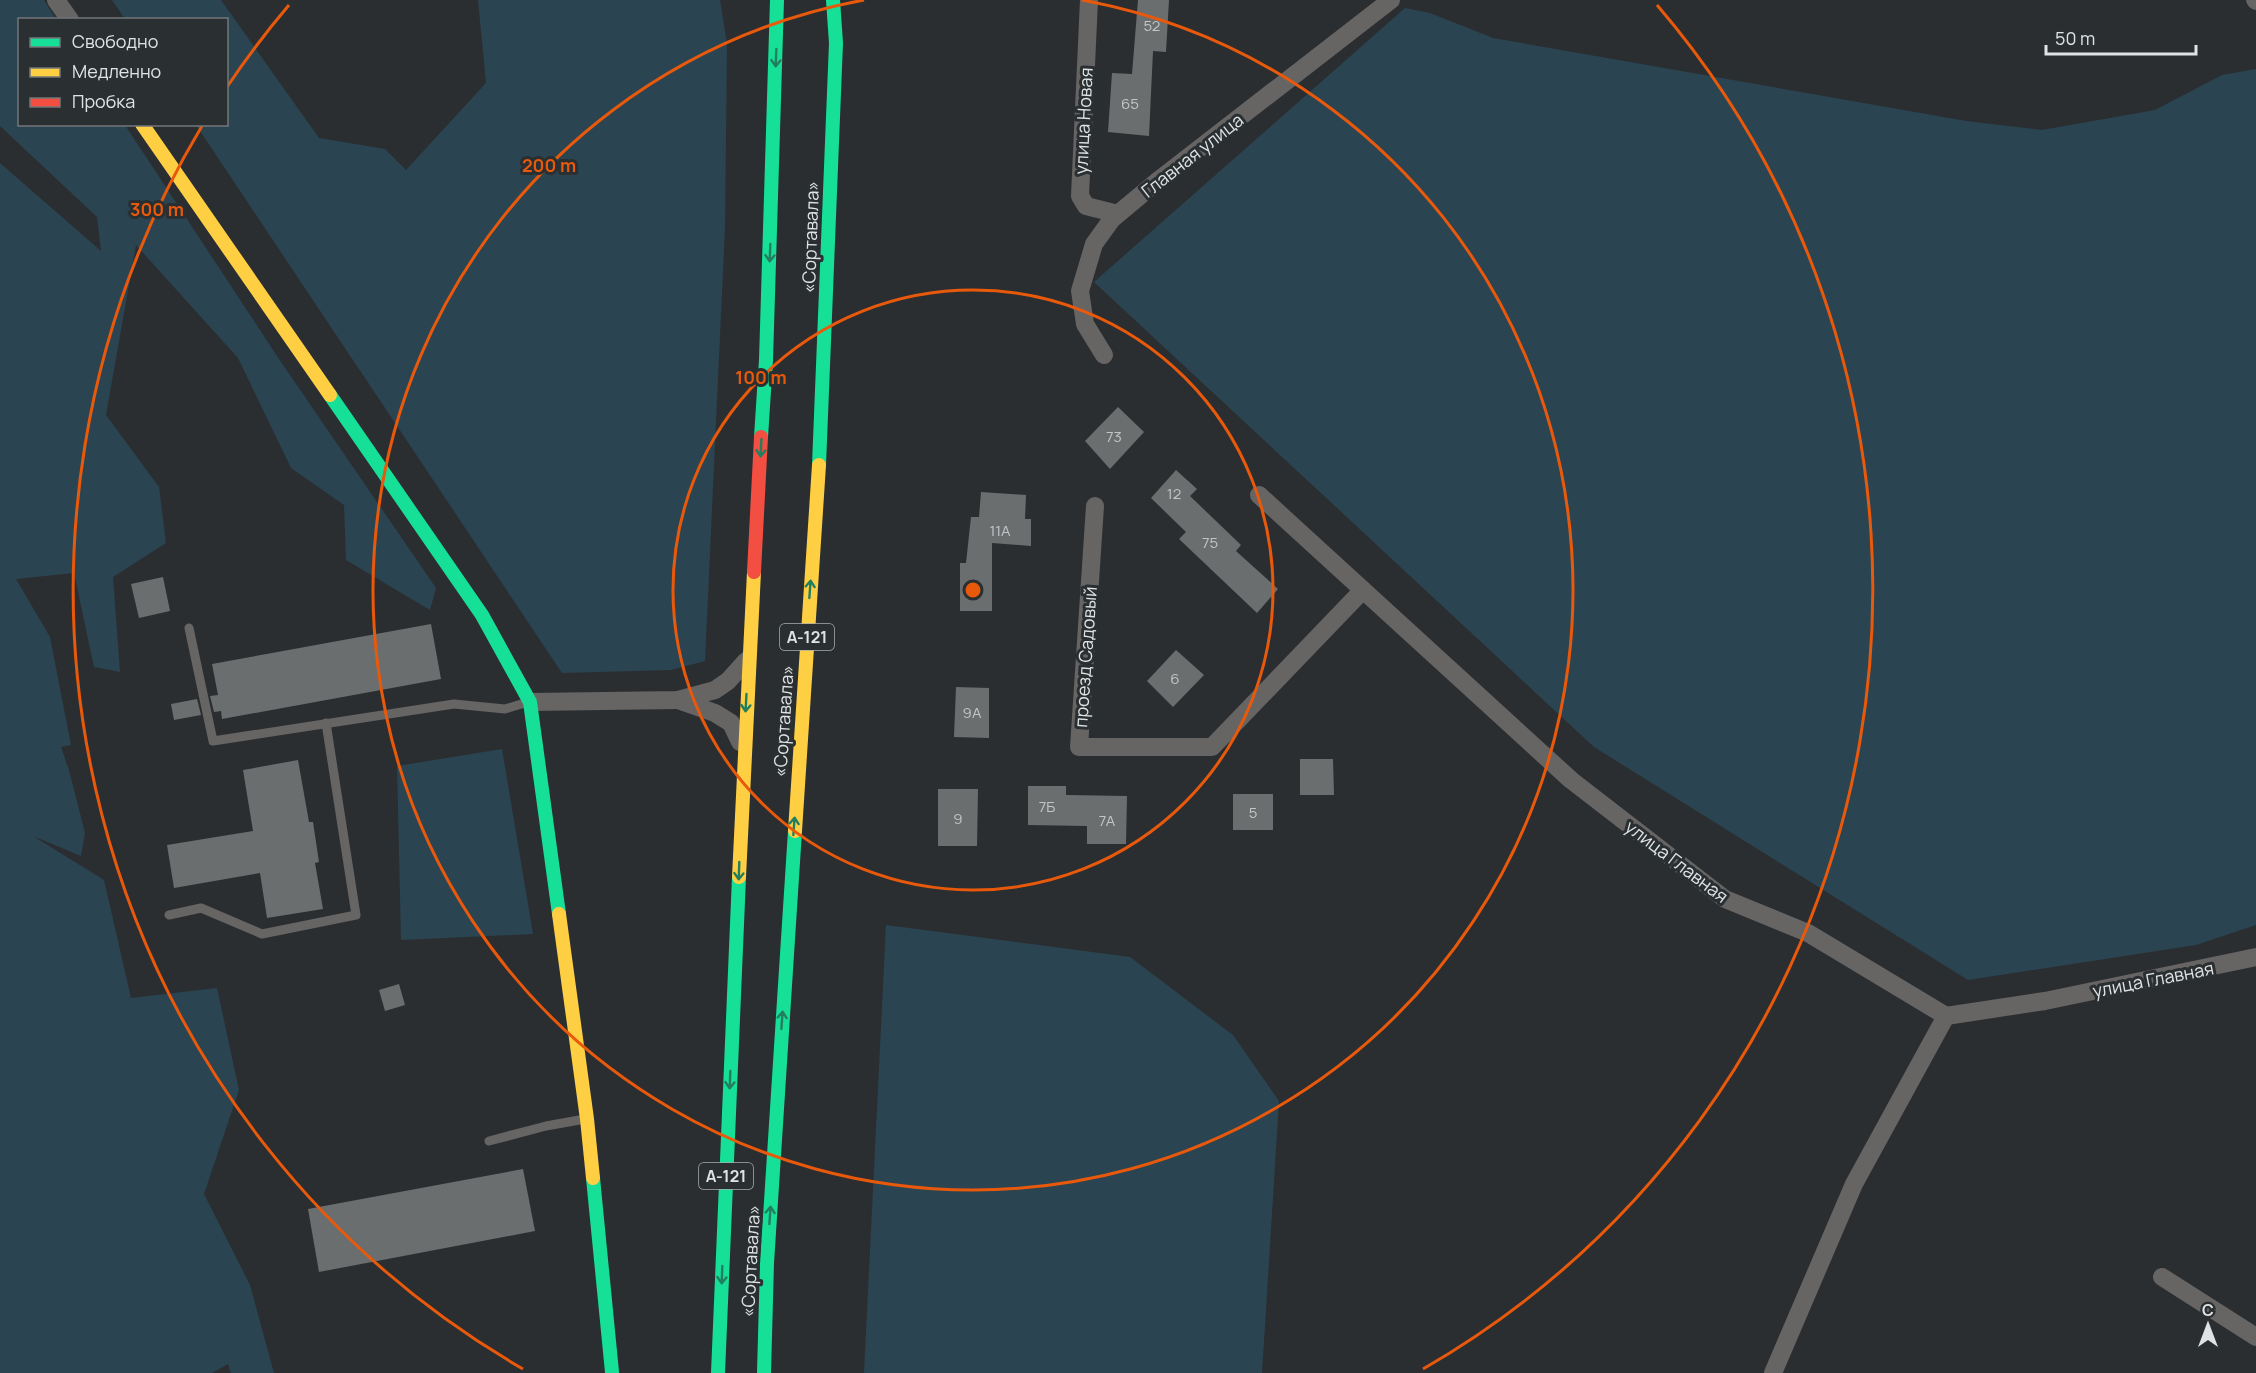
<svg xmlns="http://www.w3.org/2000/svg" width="2256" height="1373" font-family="Manrope,sans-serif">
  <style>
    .green { fill: #2b4451 }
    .building { fill: #6b6e6f }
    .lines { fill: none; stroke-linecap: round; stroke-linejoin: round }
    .lane { stroke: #676464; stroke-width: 9 }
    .street { stroke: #676464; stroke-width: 18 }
    .fast { stroke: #16e098; stroke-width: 14 }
    .slow { stroke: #ffcf43; stroke-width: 14 }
    .jam { stroke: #f24e42; stroke-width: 14 }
    .oneway { stroke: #217f5f }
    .ring { fill: none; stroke: #e8590c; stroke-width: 3 }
    .labels { text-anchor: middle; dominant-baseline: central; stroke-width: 6; stroke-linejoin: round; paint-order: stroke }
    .number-label { font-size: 15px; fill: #c3c6c8 }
    .shield { fill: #2a2f31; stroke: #a9adaf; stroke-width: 1.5 }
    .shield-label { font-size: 16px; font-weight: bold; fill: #e0e3e5 }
    .street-label { font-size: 18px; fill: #e0e3e5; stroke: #2a2f31 }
    .centre { fill: #e8590c; stroke: #2a2f31; stroke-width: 3 }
    .ring-label { font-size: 18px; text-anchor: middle; font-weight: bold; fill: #e8590c; stroke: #2a2f31; stroke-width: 6; stroke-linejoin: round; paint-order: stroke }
  </style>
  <rect width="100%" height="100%" fill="#2b2e30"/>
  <g class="green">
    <polygon points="0,0 44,0 56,19 20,20 20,124 125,125 281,362 436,588 430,610 346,560 344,505 291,468 238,358 136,245 106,415 159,487 166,543 113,577 120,672 94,667 74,573 16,579 50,637 71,745 61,747 69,770 85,833 81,856 33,836 104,880 131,998 217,988 239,1090 204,1194 250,1285 274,1373 231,1373 228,1364 212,1373 0,1373 0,163 101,251 97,217 0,126"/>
    <polygon points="112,0 221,0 319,138 385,149 406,170 486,83 478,0 720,0 727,44 725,227 705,661 671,670 562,673 196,125 226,124 226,20 125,19"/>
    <polygon points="1405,8 1430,13 1493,38 1966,121 2042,130 2155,110 2222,75 2256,69 2256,925 2196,945 1968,980 1594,747 1094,282"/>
    <polygon points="502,749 533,934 401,940 397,766"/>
    <polygon points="886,925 1130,957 1233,1035 1279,1101 1262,1373 864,1373"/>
  </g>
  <g class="building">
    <polygon points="1138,0 1169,0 1166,52 1153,51 1149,136 1108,132 1112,73 1132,74"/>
    <polygon points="1118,407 1144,432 1110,469 1085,441"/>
    <polygon points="1176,470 1197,489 1190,496 1241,545 1236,551 1278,589 1257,613 1179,539 1186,532 1151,498"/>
    <polygon points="981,492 1026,495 1025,519 1031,519 1031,546 992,543 992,611 960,611 960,563 966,563 971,517 979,517"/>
    <polygon points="163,577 170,611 139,618 131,584"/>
    <polygon points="431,624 441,679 222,719 221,711 214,712 210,696 218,695 212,664"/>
    <polygon points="1176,650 1204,675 1173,707 1147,681"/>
    <polygon points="956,687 989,688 989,738 954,737"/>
    <polygon points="197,699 201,715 174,720 171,704"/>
    <polygon points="1300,759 1333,759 1334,795 1300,795"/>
    <polygon points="298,760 309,822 313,822 319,862 315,863 323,909 267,918 260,873 174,888 167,845 253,831 243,770"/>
    <polygon points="1028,786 1066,786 1066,795 1127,796 1126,844 1087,844 1087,826 1028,825"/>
    <polygon points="938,789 978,789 977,846 938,846"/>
    <rect x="1233" y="794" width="40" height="36"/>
    <polygon points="399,984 405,1005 385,1011 379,990"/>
    <polygon points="523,1169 535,1231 319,1272 308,1209"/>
  </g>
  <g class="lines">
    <g class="lane">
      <polyline points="189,628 213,741 454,704 505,709 528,702"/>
      <polyline points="169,915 201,908 262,934 356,915 326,723"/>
      <polyline points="489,1141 546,1126 585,1119"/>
    </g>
    <g class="street">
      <polyline points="56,0 70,20"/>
      <polyline points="1089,0 1080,196 1086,206 1118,214"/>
      <polyline points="2255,0 2256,1"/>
      <polyline points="1104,355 1085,324 1080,291 1094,244 1112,219 1160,179 1391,0"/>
      <polyline points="1259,495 1571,780 1725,899 1808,933 1946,1016 2045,1001 2256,957"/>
      <polyline points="1095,506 1079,747 1212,747 1363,590"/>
      <polyline points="678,700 715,713 731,723 740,742"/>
      <polyline points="530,702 678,700 715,690 728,681 746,661"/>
      <polyline points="2162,1277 2256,1337"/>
      <polyline points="1773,1373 1854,1184 1946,1016"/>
    </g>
    <g class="fast">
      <polyline points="330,395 482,615 530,702 559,914"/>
      <polyline points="761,437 766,360 777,0"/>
      <polyline points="819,465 836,43 833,0"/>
      <polyline points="593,1178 612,1372"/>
      <polyline points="718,1373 739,877"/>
      <polyline points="764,1373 767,1263 795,831"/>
    </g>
    <g class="slow">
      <polyline points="142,124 330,395"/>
      <polyline points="795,831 819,465"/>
      <polyline points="739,877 754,572"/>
      <polyline points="559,914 587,1119 593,1178"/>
    </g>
    <polyline class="jam" points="754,572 761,437"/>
  </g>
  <defs><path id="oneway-shaft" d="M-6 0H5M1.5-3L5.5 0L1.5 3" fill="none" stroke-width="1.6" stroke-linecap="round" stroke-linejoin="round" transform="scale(1.5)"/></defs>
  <g class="oneway">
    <use href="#oneway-shaft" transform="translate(776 58) rotate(92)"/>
    <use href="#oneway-shaft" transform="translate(770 253) rotate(92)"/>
    <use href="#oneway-shaft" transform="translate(761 448) rotate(93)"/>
    <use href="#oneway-shaft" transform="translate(810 589) rotate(-86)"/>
    <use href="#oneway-shaft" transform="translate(746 703) rotate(93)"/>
    <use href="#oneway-shaft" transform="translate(794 826) rotate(-86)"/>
    <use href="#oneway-shaft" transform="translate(739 871) rotate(92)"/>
    <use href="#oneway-shaft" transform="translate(782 1020) rotate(-86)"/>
    <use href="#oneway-shaft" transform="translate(730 1080) rotate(92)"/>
    <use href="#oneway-shaft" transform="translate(770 1215) rotate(-86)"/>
    <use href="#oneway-shaft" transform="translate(722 1275) rotate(92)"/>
  </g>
  <g class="ring">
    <circle cx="973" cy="590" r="300"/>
    <path d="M1082 0A600 600 0 1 1 864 0"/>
    <path d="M523 1369A900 900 0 0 1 202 126M227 87A900 900 0 0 1 289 5M1657 5A900 900 0 0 1 1423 1369"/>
  </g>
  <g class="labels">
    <g class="number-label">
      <text x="1152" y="25">52</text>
      <text x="1130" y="103">65</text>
      <text x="1114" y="436">73</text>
      <text x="1174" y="493">12</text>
      <text x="1000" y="530">11А</text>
      <text x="1210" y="542">75</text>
      <text x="1175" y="678">6</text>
      <text x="972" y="712">9А</text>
      <text x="1047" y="806">7Б</text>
      <text x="1253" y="812">5</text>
      <text x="958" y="818">9</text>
      <text x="1107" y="820">7А</text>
    </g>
    <g class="shield">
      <rect x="780" y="624" width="54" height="26" rx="4.5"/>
      <rect x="699" y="1163" width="54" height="26" rx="4.5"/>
    </g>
    <g class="shield-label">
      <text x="807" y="637">А-121</text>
      <text x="726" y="1176">А-121</text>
    </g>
    <g class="street-label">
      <text transform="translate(1083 121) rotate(-87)">улица Новая</text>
      <text transform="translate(1192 155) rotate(-38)">Главная улица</text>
      <text transform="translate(810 237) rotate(-88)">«Сортавала»</text>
      <text transform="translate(1085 657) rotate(-86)">проезд Садовый</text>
      <text transform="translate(783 721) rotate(-86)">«Сортавала»</text>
      <text transform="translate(1677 861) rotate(37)">улица Главная</text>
      <text transform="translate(2153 979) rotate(-11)">улица Главная</text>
      <text transform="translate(750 1261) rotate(-87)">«Сортавала»</text>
    </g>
  </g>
  <circle cx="973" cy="590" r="9" class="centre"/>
  <g class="ring-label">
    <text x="549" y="172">200 m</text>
    <text x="157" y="216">300 m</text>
    <text x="761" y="384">100 m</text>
  </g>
  <rect x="18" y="18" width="210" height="108" fill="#2a2f31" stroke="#737779" stroke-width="1.5"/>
  <rect x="30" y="38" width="30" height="9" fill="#16e098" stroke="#737779" stroke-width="1.5"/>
  <text x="72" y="48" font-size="18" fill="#e0e3e5">Свободно</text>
  <rect x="30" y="68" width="30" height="9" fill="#ffcf43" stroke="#737779" stroke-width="1.5"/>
  <text x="72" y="78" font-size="18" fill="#e0e3e5">Медленно</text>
  <rect x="30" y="98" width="30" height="9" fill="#f24e42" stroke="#737779" stroke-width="1.5"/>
  <text x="72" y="108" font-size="18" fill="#e0e3e5">Пробка</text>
  <g transform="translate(2208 1325)" stroke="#2a2f31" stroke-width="4.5" paint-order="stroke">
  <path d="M0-4.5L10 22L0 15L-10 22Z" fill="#e0e3e5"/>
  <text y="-9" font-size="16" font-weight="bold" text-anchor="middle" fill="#e0e3e5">С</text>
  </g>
  <path d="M2046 45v9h150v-9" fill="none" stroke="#e0e3e5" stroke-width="3"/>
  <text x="2055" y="45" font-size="18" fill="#e0e3e5" stroke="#2a2f31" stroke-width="4.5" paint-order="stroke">50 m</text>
</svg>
